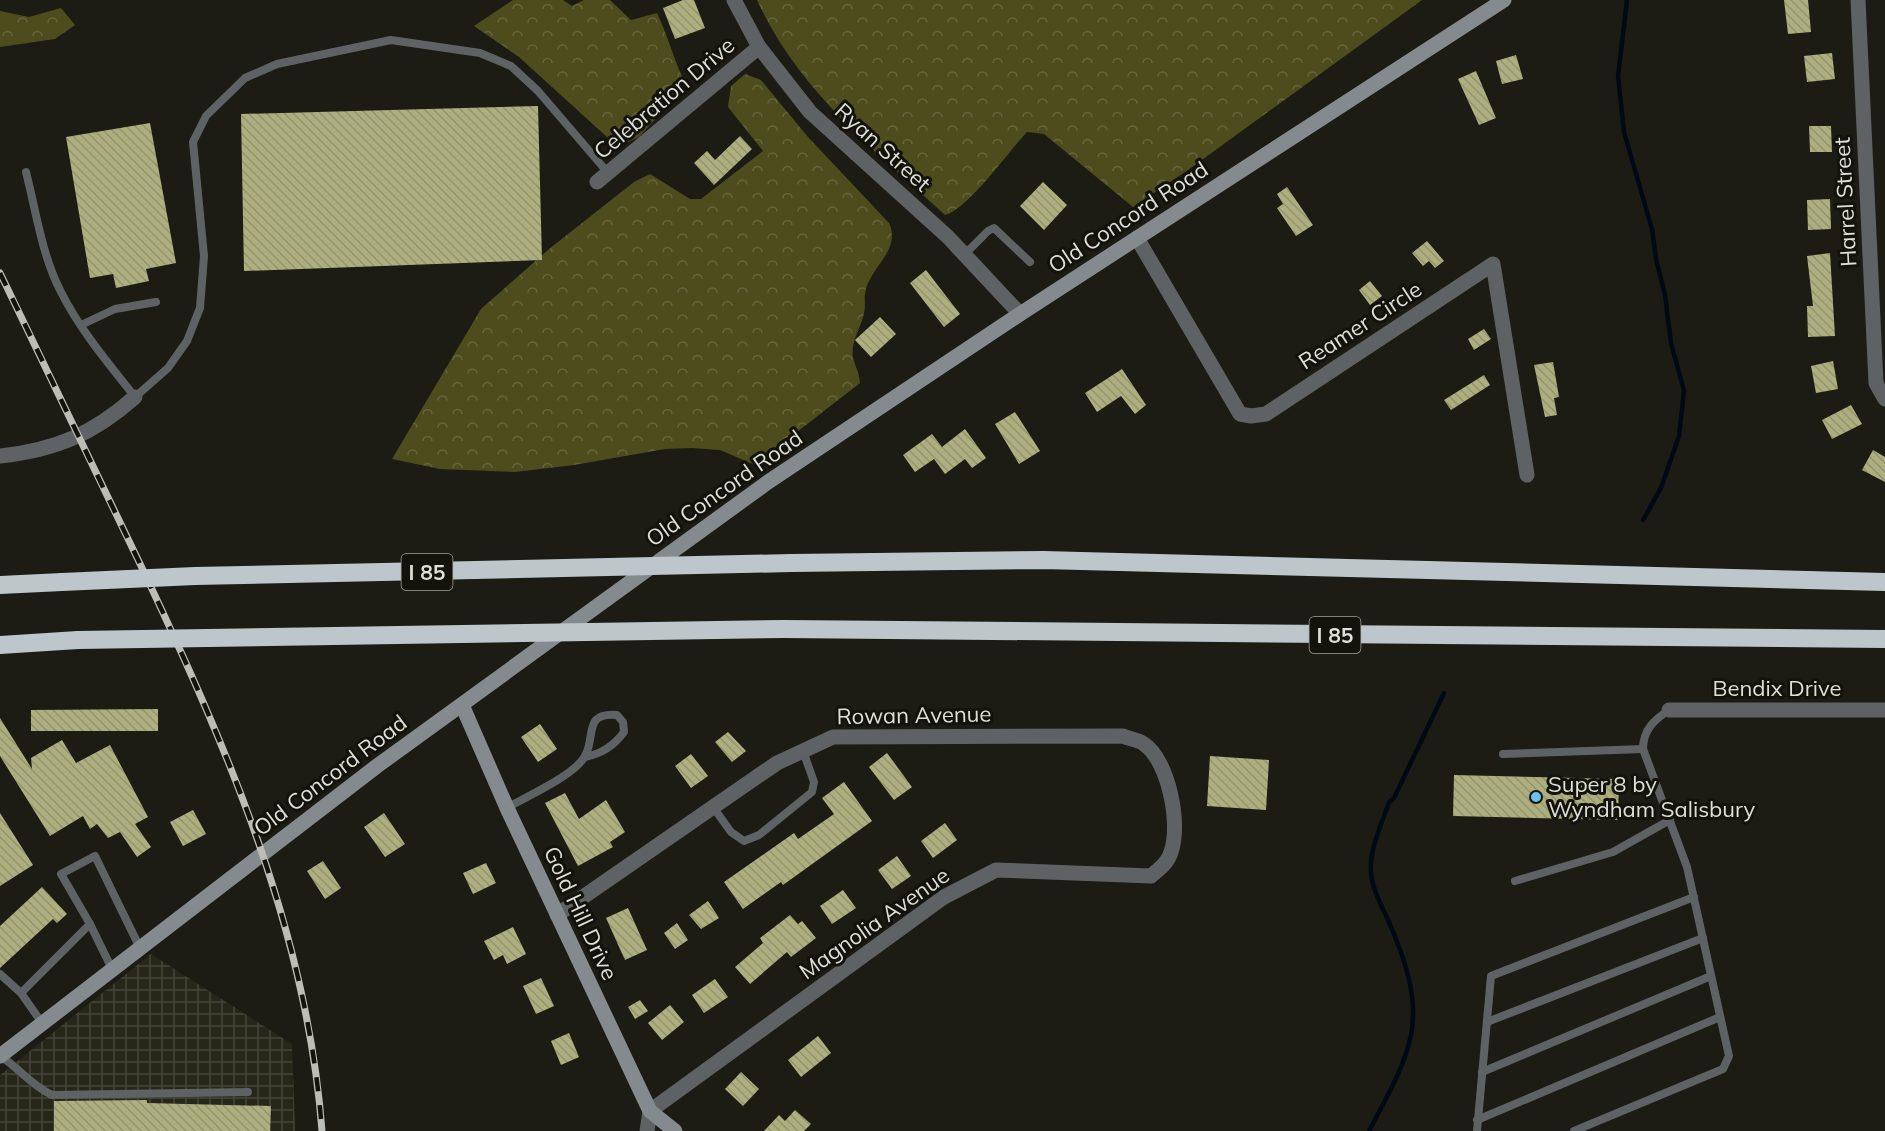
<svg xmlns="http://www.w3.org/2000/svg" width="1885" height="1131" font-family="Mulish,sans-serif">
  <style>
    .industrial { fill: url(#industrial-grid) }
    .forest { fill: url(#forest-crowns) }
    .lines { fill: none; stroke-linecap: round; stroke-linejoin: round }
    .stream { stroke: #000a16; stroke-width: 4.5 }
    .building { fill: url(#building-back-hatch) }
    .lane { stroke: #5e6264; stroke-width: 8 }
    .street { stroke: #5e6264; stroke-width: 15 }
    .secondary { stroke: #848a8e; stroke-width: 15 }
    .highway { stroke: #bcc6cb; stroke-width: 18 }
    .rail-casing { stroke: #bdbdb8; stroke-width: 7 }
    .rail { stroke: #13130c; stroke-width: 4.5; stroke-dasharray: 14; stroke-linecap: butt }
    .highway-bridge { stroke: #bcc6cb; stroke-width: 18 }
    .poi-dot { fill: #6cc2f3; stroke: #13130c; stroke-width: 2 }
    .labels { text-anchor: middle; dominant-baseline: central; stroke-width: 6; stroke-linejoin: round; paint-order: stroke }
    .shield { fill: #13130c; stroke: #a2a29c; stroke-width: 1.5 }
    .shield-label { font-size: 21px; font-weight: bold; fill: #dfdfda }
    .street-label { font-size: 22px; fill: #dfdfda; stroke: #13130c }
    .poi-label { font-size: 22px; fill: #dfdfda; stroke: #13130c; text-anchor: start }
  </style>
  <defs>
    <pattern id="industrial-grid" width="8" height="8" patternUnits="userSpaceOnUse" patternTransform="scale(1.5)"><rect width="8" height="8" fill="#262619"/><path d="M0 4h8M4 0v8" fill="none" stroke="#45453a"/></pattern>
    <pattern id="forest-crowns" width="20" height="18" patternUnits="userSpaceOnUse" patternTransform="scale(1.5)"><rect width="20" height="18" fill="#4c4c1d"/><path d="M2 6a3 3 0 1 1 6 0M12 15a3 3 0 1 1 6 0" fill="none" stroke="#65653d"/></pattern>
    <pattern id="building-back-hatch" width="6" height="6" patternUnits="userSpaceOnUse" patternTransform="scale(1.5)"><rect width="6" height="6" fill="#aeaf7e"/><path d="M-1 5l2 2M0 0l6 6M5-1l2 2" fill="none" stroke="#93946f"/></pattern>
  </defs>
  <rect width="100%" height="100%" fill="#1c1c15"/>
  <polygon class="industrial" points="151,954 292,1044 295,1131 0,1131 0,1075"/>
  <g class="forest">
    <path d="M513,0H563L572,6L584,0H610L631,20L657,13C669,38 674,61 686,85L639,137L618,147L519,57L474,26Z"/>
    <path d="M757,0H1422L1188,170L1133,207L1044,134L1027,132C1008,152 968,209 945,215C874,150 798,90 757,0Z"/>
    <polygon points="61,8 75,25 55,39 0,47 0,11 29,17"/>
    <path d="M745,74L761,80L808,137L889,223C902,251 868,268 865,294C864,300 866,306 864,313C862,326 850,342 853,357C855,367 859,371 860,383L797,432L777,452L755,465L720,450L692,448L665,449L574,465L515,472L440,469L392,459L481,309L549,249L634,182L650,174L690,199H701L763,151L728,107L731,86Z"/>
  </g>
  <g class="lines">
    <g class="stream">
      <polyline points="1627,0 1618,76 1624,132 1652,229 1656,259 1665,295 1671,343 1684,391 1679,436 1661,488 1643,520"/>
      <path d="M1369,1131C1385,1100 1404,1069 1411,1035C1419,996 1403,954 1388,920C1381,905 1372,888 1371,872C1369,849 1382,824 1389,802L1394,798L1444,693"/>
    </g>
  </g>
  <g class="building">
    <polygon points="683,0 694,0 705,28 675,39 663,8"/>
    <polygon points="1784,0 1808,0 1811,32 1788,34"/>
    <polygon points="1832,53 1835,79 1807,82 1804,56"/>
    <polygon points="1516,55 1523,79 1502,84 1496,61"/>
    <polygon points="1476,71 1496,118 1479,125 1458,79"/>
    <polygon points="538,106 542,260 244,271 241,114"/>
    <polygon points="150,123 176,263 146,269 149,281 116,288 113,274 90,278 66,137"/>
    <polygon points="1809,126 1831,126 1832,152 1810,152"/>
    <polygon points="740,136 752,149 714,185 694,163 707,151 715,160"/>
    <polygon points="1043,182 1067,205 1044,230 1020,206"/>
    <polygon points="1287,187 1313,225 1296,236 1277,208 1283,204 1277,194"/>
    <polygon points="1830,199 1831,229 1808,230 1807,200"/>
    <polygon points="1427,241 1444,261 1435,268 1429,261 1423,266 1412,253"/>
    <polygon points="1830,253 1835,336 1808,337 1807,306 1813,306 1807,256"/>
    <polygon points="926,270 960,314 944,327 910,283"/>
    <polygon points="1370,281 1382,296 1370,305 1359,290"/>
    <polygon points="880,317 896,334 871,357 855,340"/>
    <polygon points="1484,329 1491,339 1474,350 1468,339"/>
    <polygon points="1833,361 1838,389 1816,393 1811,366"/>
    <polygon points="1553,362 1559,397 1554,398 1557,415 1545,417 1534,365"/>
    <polygon points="1122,369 1146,405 1135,414 1121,396 1097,412 1085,393"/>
    <polygon points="1484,375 1490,385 1451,410 1444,400"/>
    <polygon points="1851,405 1862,424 1832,439 1822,420"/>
    <polygon points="1015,412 1040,451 1019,464 995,424"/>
    <polygon points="965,429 986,458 972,468 965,459 945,474 934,459 915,472 903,455 932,434 942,447"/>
    <polygon points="1873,450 1885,457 1885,482 1862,470"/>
    <polygon points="158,709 158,731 31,731 31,710"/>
    <polygon points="0,718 32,769 31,758 62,740 76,763 110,745 148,817 135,824 151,847 137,857 120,832 108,838 97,824 90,829 83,816 50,836 0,756"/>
    <polygon points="540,724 557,749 538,762 521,737"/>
    <polygon points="728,732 746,751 732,762 715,742"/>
    <polygon points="887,753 912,787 894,800 869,767"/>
    <polygon points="691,754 708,776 691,788 675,766"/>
    <polygon points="1210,756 1269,760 1266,810 1207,806"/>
    <polygon points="1454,775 1619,779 1618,820 1453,816"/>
    <polygon points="844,782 872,821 783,885 781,882 743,909 724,882 794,833 798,839 834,814 822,798"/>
    <polygon points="565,793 579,819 606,800 625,832 610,842 613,847 578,866 545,803"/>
    <polygon points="193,810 206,834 183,846 170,822"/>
    <polygon points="0,813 33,865 0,886"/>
    <polygon points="384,813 405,844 385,857 364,827"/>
    <polygon points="945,823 957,840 933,858 921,841"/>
    <polygon points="897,856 911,876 892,889 878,870"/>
    <polygon points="323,861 341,888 325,899 307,871"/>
    <polygon points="486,863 496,883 473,894 463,873"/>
    <polygon points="42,887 67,914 57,923 53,919 0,968 0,926"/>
    <polygon points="843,890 856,908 832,924 820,906"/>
    <polygon points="708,901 719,918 701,929 689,915"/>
    <polygon points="628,908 647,950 625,960 606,918"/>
    <polygon points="790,915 798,924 802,921 816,938 791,957 787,952 750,984 735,967 763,943 760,938"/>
    <polygon points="677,923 688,940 675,949 664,933"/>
    <polygon points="513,927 526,954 507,964 503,955 494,960 484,941"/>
    <polygon points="541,978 554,1006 536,1014 523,986"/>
    <polygon points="715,979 728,997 704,1013 692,995"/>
    <polygon points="640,1000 648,1011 635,1019 628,1007"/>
    <polygon points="670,1005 684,1022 662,1040 648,1023"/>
    <polygon points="569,1033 579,1057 561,1065 551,1041"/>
    <polygon points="818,1036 831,1053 801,1077 788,1060"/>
    <polygon points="741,1072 759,1089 743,1106 725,1089"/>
    <polygon points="147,1100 147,1103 271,1106 270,1131 54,1131 54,1101"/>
    <polygon points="795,1110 811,1124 804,1131 764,1131 779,1115 785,1121"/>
  </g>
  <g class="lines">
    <g class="lane">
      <path d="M26,172C36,211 42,256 61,292C80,330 109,364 135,397L168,368L187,341L200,308L204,256L193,142L206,116L245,78L277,64L391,40L480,53L511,66L538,91L609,174"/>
      <polyline points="965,254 988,231 994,228 1030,262"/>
      <polyline points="81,325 115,309 156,302"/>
      <polyline points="1503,754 1643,749"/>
      <polyline points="713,807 731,832 744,841 759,835 812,792 814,782 803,751"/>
      <path d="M507,808C527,796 574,776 585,756C596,736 583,712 617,715L623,722L624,732C614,746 601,754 585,757"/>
      <polyline points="1515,881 1613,852 1670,820"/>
      <polyline points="90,924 112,969"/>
      <polyline points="0,974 21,993"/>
      <polyline points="1487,1022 1703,938"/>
      <polyline points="42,1023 21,993 90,924 61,874 95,856 140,948"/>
      <path d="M0,1056C19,1068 32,1086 52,1095L248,1092"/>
      <polyline points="1482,1072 1711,976"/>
      <polyline points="1477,1120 1720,1017"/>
      <polyline points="1477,1131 1491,976 1694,897"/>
      <path d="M1574,1131L1723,1069L1729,1056L1687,867L1643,749C1643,730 1654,720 1669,710"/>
    </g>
    <g class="street">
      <polyline points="734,0 759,47 810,112 948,237 1020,314"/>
      <polyline points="1858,0 1876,383 1885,399"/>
      <polyline points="597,182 759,47"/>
      <polyline points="1137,238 1240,414 1251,416 1266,414 1493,264 1527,475"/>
      <path d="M0,456C56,450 93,434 135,397"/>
      <polyline points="1669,710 1885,710"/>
      <path d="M557,915L777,763L833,737L1123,736C1129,739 1139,740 1144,744C1169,761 1181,825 1171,852C1168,863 1159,869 1151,876L996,870L944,897L650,1111L647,1131"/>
    </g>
    <g class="secondary">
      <polyline points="462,705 507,808 650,1111 675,1131"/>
      <polyline points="0,1056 377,766 768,482 1020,314 1504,0"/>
    </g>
    <g class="highway">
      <polyline points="791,563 1043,560 1885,582"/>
      <polyline points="0,585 62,582"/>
      <polyline points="784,629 1885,639"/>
      <polyline points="0,645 78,640"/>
    </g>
    <defs>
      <path id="rail" d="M0,273C48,372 95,471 143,570C227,748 307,931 322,1131"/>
    </defs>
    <use href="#rail" class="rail-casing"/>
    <use href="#rail" class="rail"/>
    <g class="highway-bridge">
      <polyline points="62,582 195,576 791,563"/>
      <polyline points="78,640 784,629"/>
    </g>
  </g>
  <circle class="poi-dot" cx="1536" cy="797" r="6"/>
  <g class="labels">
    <g class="shield">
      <rect x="401.5" y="554" width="51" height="36" rx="4.5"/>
      <rect x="1309.5" y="617" width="51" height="36" rx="4.5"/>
    </g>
    <g class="shield-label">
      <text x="427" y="572">I 85</text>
      <text x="1335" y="635">I 85</text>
    </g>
    <g class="street-label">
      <text transform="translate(664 98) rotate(-40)">Celebration Drive</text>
      <text transform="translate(883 147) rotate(42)">Ryan Street</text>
      <text transform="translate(1845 202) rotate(-93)">Harrel Street</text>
      <text transform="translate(1128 217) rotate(-33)">Old Concord Road</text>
      <text transform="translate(1360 325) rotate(-33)">Reamer Circle</text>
      <text transform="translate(724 488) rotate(-35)">Old Concord Road</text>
      <text x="1777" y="688">Bendix Drive</text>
      <text transform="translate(914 715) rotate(-1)">Rowan Avenue</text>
      <text transform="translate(330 775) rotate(-37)">Old Concord Road</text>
      <text transform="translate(581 913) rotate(65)">Gold Hill Drive</text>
      <text transform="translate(874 923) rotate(-35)">Magnolia Avenue</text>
    </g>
    <g class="poi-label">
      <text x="1548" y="784">Super 8 by<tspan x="1548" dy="25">Wyndham Salisbury</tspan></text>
    </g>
  </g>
</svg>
